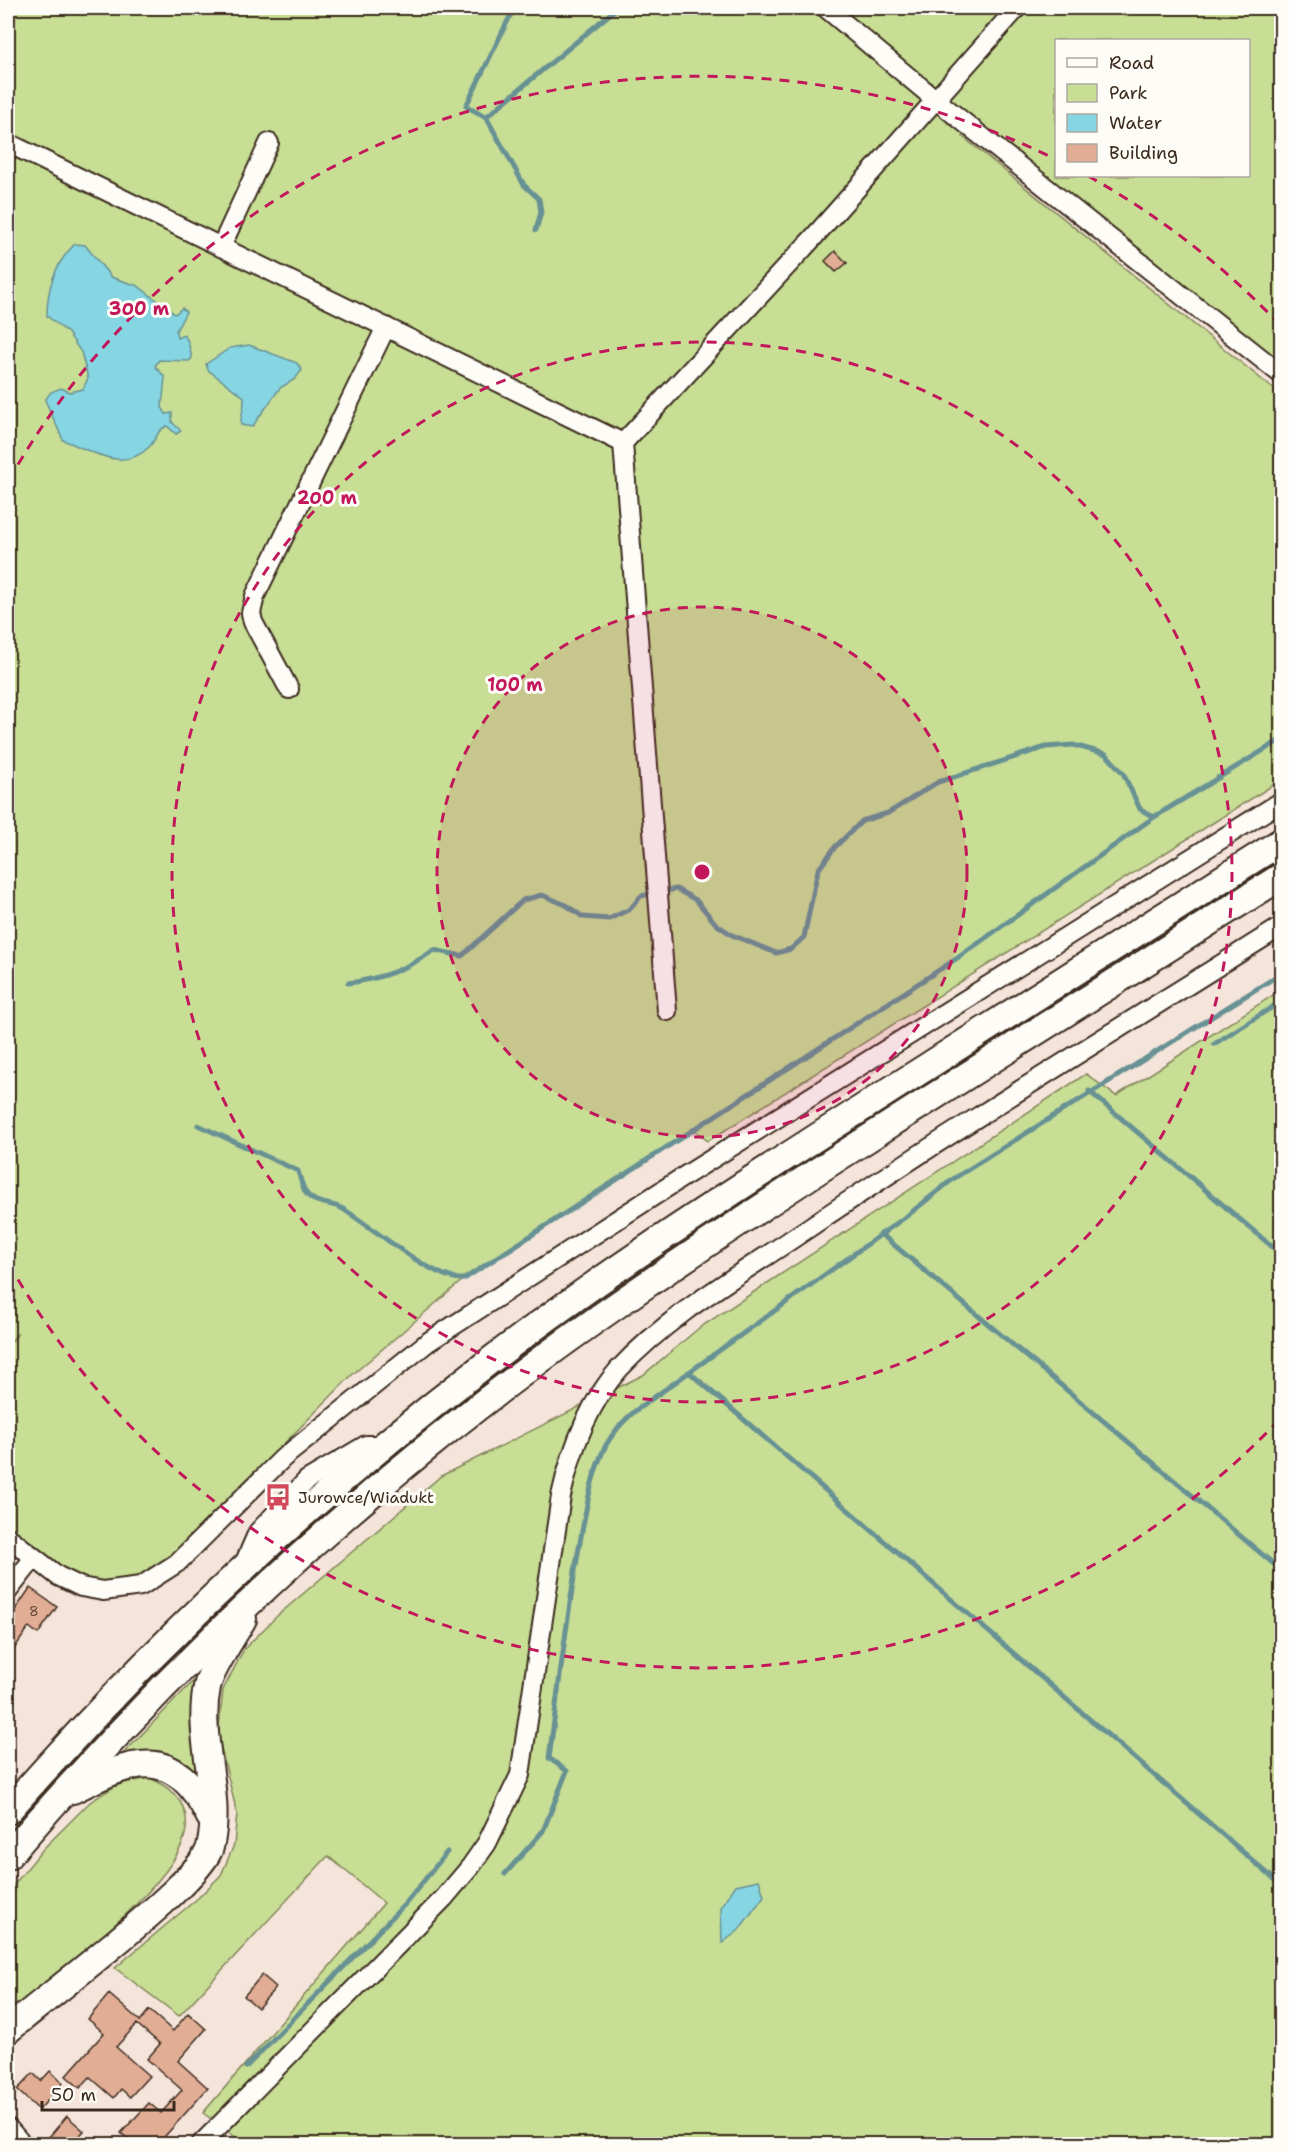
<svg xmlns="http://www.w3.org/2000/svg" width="1289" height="2152" font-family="'Shantell Sans',sans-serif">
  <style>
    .green { fill: #c7de94; stroke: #818459; stroke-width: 1.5; fill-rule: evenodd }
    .water { fill: #86d5e2; stroke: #689194; stroke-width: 1.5 }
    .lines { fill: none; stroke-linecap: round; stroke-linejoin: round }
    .stream { stroke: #689194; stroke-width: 5 }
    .building { fill: #e1ad95; stroke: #3b2a1e; stroke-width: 1.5 }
    .minor-casing { stroke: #3b2a1e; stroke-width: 22 }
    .highway-casing { stroke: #3b2a1e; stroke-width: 30 }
    .minor { stroke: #fdfcf7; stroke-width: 18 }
    .highway { stroke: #fdfcf7; stroke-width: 26 }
    .ring { fill: none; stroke: #c2185b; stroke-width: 3; stroke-dasharray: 10 8 }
    .labels { text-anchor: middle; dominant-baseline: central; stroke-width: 6; stroke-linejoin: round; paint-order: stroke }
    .number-label { font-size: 14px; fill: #644b3c }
    .poi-label { font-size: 16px; fill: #3b2a1e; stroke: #fdfcf7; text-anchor: start }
    .centre { fill: #c2185b; stroke: #fdfcf7; stroke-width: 3 }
    .ring-label { font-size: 18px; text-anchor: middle; font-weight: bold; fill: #c2185b; stroke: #fdfcf7; stroke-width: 6; stroke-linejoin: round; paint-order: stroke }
  </style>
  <rect width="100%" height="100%" fill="#f5e4da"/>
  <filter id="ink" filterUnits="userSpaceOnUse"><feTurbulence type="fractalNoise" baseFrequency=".0167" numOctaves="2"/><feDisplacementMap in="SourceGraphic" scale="12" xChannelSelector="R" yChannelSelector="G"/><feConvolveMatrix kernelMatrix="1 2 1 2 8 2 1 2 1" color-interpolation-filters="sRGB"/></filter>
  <g filter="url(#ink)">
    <g class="green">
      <path d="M8,8H1281V365L974,120L962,136L1281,395V780L708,1141L694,1130L464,1279L352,1375L173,1556C162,1564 150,1574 138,1579C88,1600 43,1555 8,1526V1347L18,1333L8,1345ZM1056,40H1248V176H1056Z"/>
      <polygon points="1281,990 1281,2144 245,2144 203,2113 384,1903 328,1856 179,2016 115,1968 198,1898 221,1875 234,1845 237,1813 218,1736 223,1690 244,1649 277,1616 441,1476 643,1375 699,1328 1086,1074 1116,1096"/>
      <polygon points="200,1674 203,1783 140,1754 122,1755"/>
      <path d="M150,1778C175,1789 193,1809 184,1838C170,1890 51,1978 8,2014V1892L43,1849L90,1802L118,1784Z"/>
    </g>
    <g class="water">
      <path d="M75,244L85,245L111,277L138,286L175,314L182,308L186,312L176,331L177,338L184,335L188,341L192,358L189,361L159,360L155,366L165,377L162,407L166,414L172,413V422L181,431L176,434L167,426C156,431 157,439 149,447C123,473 92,451 63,440L45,400L51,392L61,388L70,392L83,389L88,378L81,352L68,333L47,316C47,289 55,263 75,244Z"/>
      <path d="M249,345L297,363L302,370L295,379L280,388L252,427L241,425C240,415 245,408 244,397L208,370L206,364L230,348Z"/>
      <polygon points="759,1880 764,1896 738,1931 722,1943 721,1907 736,1885"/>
    </g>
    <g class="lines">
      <g class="stream">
        <polyline points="514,8 466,106 486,117 524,185 539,199 541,212 536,230"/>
        <polyline points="486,117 617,8"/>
        <path d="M348,983C381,979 407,969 434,950L462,956L523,900L542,895L566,905L583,917L609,919L630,909L641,896L676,889L696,900L716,924L732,935L776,953L791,949L804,937L818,870L835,847L862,821L888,813L938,782L1046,747L1073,745L1106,754L1123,773L1140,809L1154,817L1282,739"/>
        <polyline points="1214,1044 1282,1001"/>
        <polyline points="1089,1091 1282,1255"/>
        <path d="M198,1125L298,1171C300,1177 302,1187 306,1193C314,1205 331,1202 343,1209C370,1225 435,1282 464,1279L959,957L1154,817"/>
        <polyline points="881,1234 1282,1571"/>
        <polyline points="689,1372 1282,1886"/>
        <path d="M505,1874L543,1831L567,1771L549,1758C559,1686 567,1613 580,1542C586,1510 591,1474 606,1445C614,1431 623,1421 635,1411L908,1215L953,1179L1282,973"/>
        <polyline points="246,2067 406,1903 447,1852"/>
      </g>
    </g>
    <g class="building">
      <polygon points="835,251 847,263 836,272 825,261"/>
      <polygon points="30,1588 57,1607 38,1634 29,1627 8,1658 8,1620"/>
      <polygon points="262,1975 276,1987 258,2008 244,1996"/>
      <polygon points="109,1994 140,2021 149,2010 173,2031 188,2013 206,2029 178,2061 208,2088 157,2145 135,2145 121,2133 149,2103 161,2113 182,2090 147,2059 160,2044 137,2024 116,2047 149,2076 130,2097 121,2089 114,2098 90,2077 80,2088 66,2076 104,2033 88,2019"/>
      <polygon points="50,2071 63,2083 39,2110 17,2090 33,2073 41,2081"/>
      <polygon points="67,2116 84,2131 79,2136 89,2145 57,2145 49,2137"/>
    </g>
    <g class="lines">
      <defs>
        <g id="minor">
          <polyline points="826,8 936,100 1282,375"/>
          <polyline points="8,143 623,443"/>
          <polyline points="221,247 269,143"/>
          <polyline points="289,689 253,622 251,613 255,596 386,327"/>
          <polyline points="667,1011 623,443 812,239 1017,8"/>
          <polyline points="8,1537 58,1576 81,1587 103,1591 141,1586 177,1563 283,1458 428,1342 683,1177 1282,801"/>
          <polyline points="244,1564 258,1532 307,1480 366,1445 384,1445"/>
          <polyline points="8,1591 33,1559"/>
          <polyline points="8,2128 22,2144"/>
          <path d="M201,2144L444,1898L471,1866L487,1843L520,1775L561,1496C571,1451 587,1405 619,1369C671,1313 741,1274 804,1231C960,1125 1122,1027 1282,926"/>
        </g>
        <g id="highway">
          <path d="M73,1790C134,1759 174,1744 210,1817"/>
          <path d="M8,1811C153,1645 315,1494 491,1360C605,1273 725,1196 845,1119C990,1026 1136,933 1282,841"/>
          <path d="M8,1856C142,1700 289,1557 451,1428C573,1331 705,1244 836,1159C984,1064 1133,971 1282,876"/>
          <path d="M8,2030C43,2000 202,1881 210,1847C223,1794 196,1741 207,1687C211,1668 233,1637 243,1619"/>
        </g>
      </defs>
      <use href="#minor" class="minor-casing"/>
      <use href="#highway" class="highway-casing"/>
      <use href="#minor" class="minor"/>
      <use href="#highway" class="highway"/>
    </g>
  </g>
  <circle cx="702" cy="872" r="265" fill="#c2185b" fill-opacity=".12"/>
  <g class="ring">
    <circle cx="702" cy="872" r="265"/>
    <circle cx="702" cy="872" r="530"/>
    <path d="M1279 1420A796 796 0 0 1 9 1264M9 480A796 796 0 0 1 1051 157M1088 176A796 796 0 0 1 1279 324"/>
  </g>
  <defs>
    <symbol id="bus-bare" viewBox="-9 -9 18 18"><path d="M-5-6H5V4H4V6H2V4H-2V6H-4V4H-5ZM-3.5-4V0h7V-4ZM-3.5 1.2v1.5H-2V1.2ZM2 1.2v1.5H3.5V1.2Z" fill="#d1495b" stroke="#fdfcf7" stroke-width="2.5" paint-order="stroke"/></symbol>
  </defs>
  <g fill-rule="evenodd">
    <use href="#bus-bare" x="259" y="1478" width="38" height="38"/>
  </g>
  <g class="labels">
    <g class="number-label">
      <text x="34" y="1611">8</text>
    </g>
    <g class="poi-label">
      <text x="298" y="1497">Jurowce/Wiadukt</text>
    </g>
  </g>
  <circle cx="702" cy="872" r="9" class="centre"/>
  <g class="ring-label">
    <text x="139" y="315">300 m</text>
    <text x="327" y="504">200 m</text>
    <text x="515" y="691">100 m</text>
  </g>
  <rect width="1289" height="2152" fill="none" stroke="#fdfcf7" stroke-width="30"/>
  <rect x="15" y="15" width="1259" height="2122" fill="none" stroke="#3b2a1e" stroke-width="2" filter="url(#ink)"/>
  <rect x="1055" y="39" width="195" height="138" fill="#fdfcf7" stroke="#afa8a0" stroke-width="1.5"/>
  <rect x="1067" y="58" width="30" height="9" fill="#fdfcf7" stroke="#afa8a0" stroke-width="1.5"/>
  <text x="1109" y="69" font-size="18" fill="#3b2a1e">Road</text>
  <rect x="1067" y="84" width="30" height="18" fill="#c7de94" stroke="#afa8a0" stroke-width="1.5"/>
  <text x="1109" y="99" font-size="18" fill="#3b2a1e">Park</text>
  <rect x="1067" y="114" width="30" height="18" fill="#86d5e2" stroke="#afa8a0" stroke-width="1.5"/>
  <text x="1109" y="129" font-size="18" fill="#3b2a1e">Water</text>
  <rect x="1067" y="144" width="30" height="18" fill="#e1ad95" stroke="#afa8a0" stroke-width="1.5"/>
  <text x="1109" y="159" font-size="18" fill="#3b2a1e">Building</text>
  <path d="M42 2101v9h132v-9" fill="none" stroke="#3b2a1e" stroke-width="3"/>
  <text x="51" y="2101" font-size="18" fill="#3b2a1e" stroke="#fdfcf7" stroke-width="4.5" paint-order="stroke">50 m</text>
</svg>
